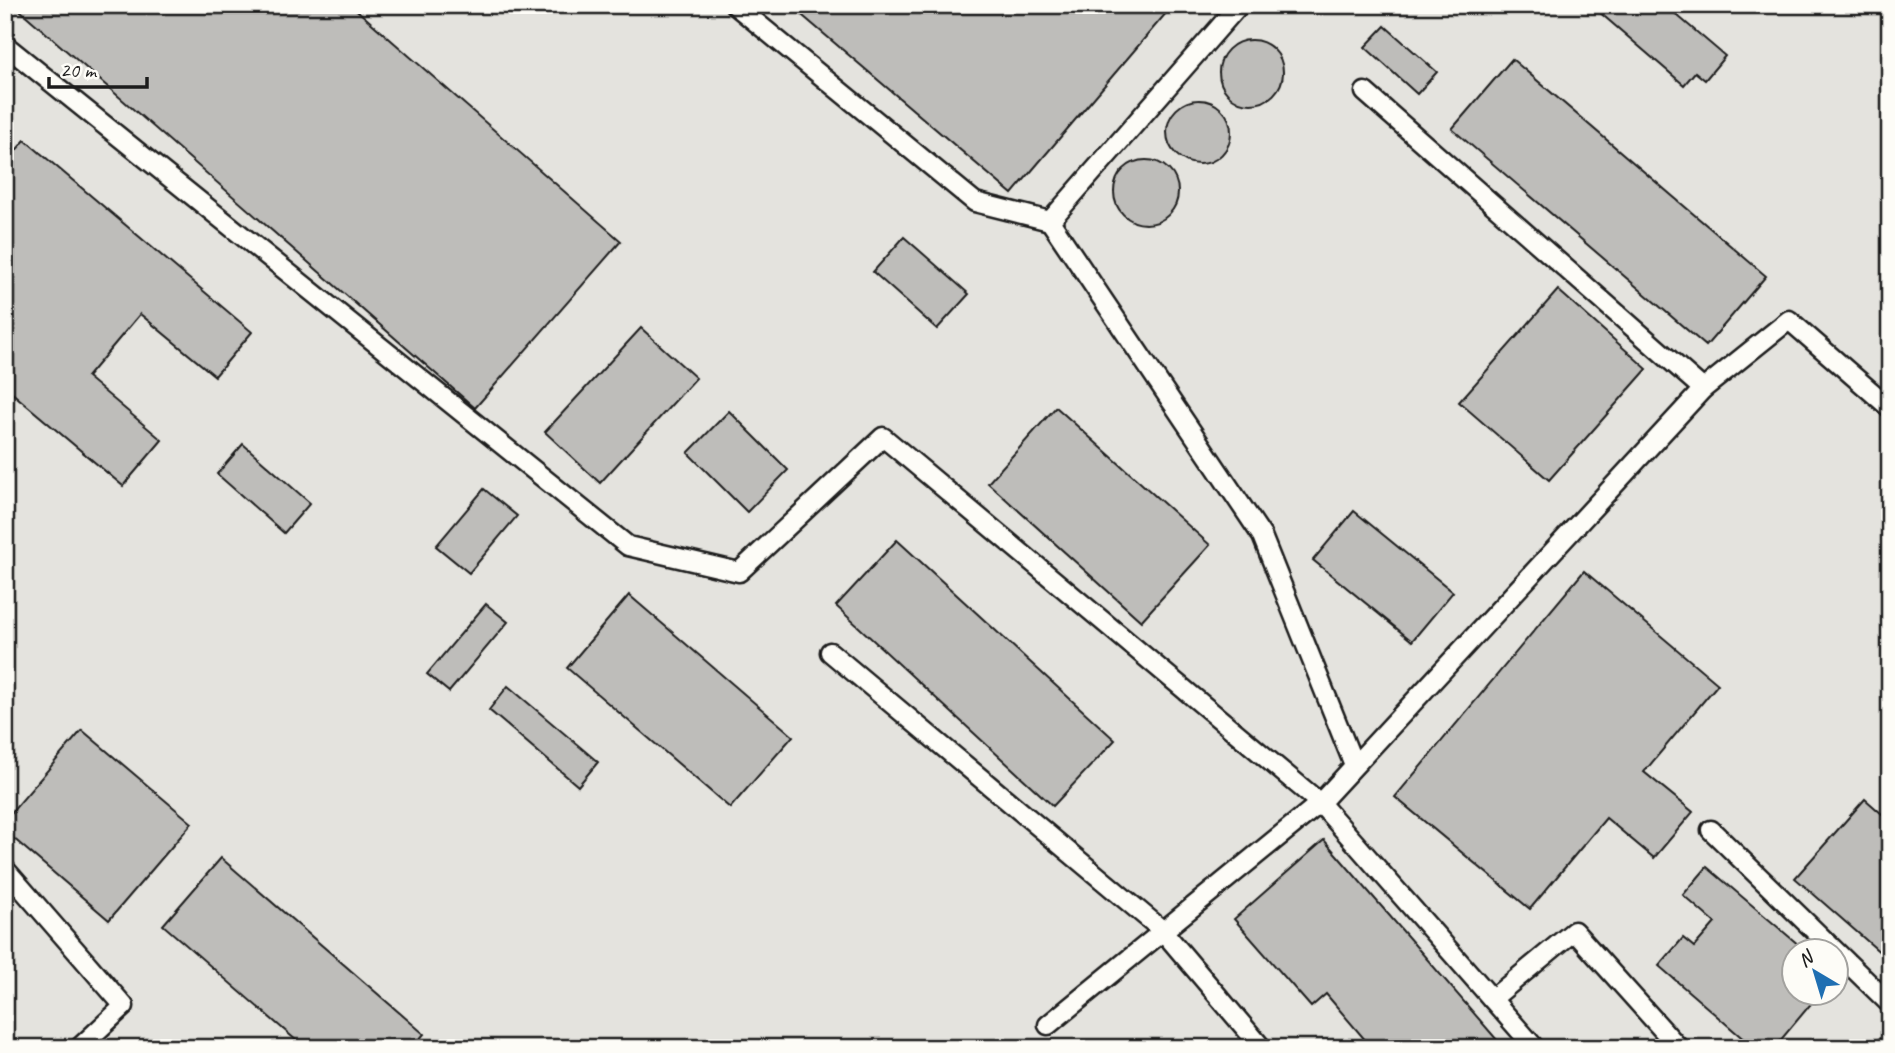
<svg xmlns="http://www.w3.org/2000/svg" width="1895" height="1053" font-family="Caveat,sans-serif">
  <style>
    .built { fill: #e4e3de; fill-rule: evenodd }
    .building { fill: #bebdba; stroke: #1c1c1c; stroke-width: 2 }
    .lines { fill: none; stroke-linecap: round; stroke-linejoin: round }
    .lane-casing { stroke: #1c1c1c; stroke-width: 23 }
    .lane { stroke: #fdfcf7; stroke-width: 18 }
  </style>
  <rect width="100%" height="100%" fill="#f4f3ee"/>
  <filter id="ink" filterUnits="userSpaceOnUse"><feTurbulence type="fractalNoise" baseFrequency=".0143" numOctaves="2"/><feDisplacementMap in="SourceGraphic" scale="14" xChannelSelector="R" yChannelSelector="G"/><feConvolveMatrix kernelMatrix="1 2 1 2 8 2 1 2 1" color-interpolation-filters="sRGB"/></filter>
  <g filter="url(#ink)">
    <path class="built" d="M5,5H1890V1048H5ZM1794,951H1836V993H1794Z"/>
    <g class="building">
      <polygon points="14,5 351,5 621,241 475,408"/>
      <polygon points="790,5 1173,5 1012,194"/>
      <polygon points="1591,5 1665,5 1725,56 1705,80 1695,72 1684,85"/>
      <polygon points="1385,26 1437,72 1417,94 1365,47"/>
      <circle cx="1251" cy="72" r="32"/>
      <polygon points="1512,59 1766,276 1706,346 1452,129"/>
      <circle cx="1199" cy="132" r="32"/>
      <polygon points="25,140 252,332 215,376 140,314 87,377 162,440 123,486 5,387 5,163"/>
      <circle cx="1146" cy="192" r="32"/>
      <polygon points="904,237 969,294 937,329 873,272"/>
      <polygon points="1558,290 1647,369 1549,480 1459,402"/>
      <polygon points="641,328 696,378 600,483 545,432"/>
      <polygon points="1056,407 1210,545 1141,621 988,483"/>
      <polygon points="729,411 788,470 747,512 688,453"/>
      <polygon points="243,444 310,503 284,533 217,474"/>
      <polygon points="484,489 517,516 469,573 436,546"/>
      <polygon points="1354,511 1453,592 1412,641 1313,560"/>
      <polygon points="897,540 1115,740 1053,806 836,606"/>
      <polygon points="1584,571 1718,684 1644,772 1693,812 1654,858 1606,818 1530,909 1395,797"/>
      <polygon points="629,595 793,736 730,808 567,668"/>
      <polygon points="486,604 508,622 449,692 427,674"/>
      <polygon points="508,686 598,762 578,786 489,710"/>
      <polygon points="82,730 192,823 109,920 5,831 5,820"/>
      <polygon points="1865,799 1890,821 1890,961 1795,878"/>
      <polygon points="1324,840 1504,1048 1372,1048 1326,994 1311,1007 1234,919"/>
      <polygon points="221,858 424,1034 412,1048 305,1048 163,925"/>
      <polygon points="1707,867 1806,951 1794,951 1794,993 1820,993 1774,1048 1754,1048 1659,966 1683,938 1694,947 1715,923 1683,895"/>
    </g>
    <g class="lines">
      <defs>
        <g id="lane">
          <polyline points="735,5 975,202 1050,221"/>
          <polyline points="1239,5 1050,221 1262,536 1354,765"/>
          <polyline points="5,45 628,546 739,572 883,437 1320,803 1535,1048"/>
          <polyline points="1365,92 1703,389"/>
          <polyline points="830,652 1162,930 1262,1048"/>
          <polyline points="1711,830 1890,1004"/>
          <polyline points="5,869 124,1006 79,1048"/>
          <polyline points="1492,999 1574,931 1679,1048"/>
          <polyline points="1048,1025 1320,803 1703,389 1789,320 1890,408"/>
          <polyline points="1884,1048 1890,1046"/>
        </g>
      </defs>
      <use href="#lane" class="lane-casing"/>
      <use href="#lane" class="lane"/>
    </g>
  </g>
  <rect width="1895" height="1053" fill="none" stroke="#fdfcf7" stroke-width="28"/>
  <rect x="14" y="14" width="1867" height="1025" fill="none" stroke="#1c1c1c" stroke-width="2.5" filter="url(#ink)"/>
  <g transform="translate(1815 972) rotate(322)"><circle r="33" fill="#fdfcf7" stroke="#a3a29f" stroke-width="2"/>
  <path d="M0-5L12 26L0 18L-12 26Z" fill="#1f6fb2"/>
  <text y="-10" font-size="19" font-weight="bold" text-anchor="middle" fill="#1c1c1c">N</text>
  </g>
  <path d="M49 77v10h98v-10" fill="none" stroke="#1c1c1c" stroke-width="3.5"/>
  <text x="60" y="77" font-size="21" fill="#1c1c1c" stroke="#fdfcf7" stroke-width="5" paint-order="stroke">20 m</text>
</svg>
